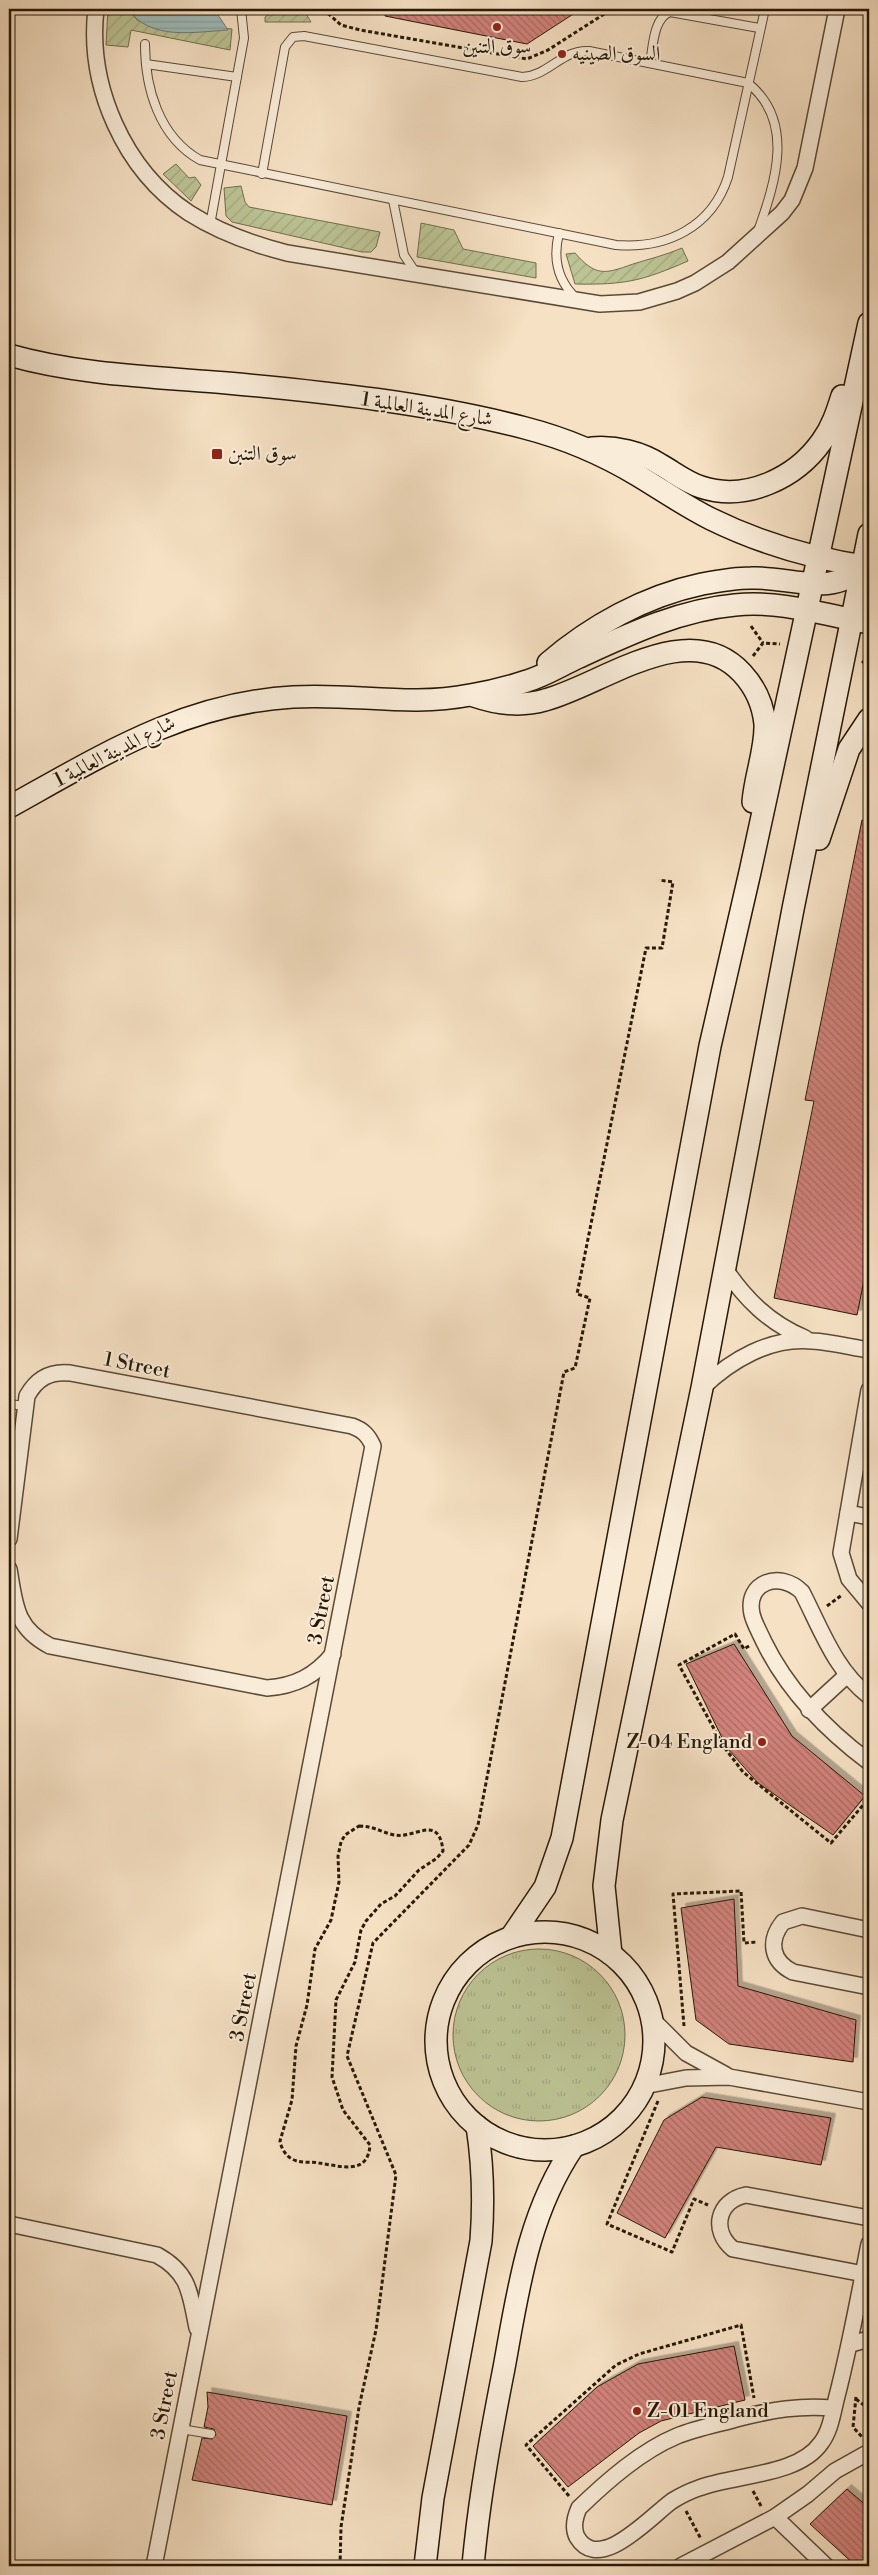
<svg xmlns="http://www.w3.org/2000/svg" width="878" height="2575" font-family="'Libre Bodoni',Amiri,serif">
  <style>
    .grass { fill: url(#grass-tufts); stroke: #726e4d }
    .garden { fill: url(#garden-furrows); stroke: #726e4d }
    .water { fill: url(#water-rules); stroke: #6e7a73 }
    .building { fill: url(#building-back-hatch); stroke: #271806; filter: url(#shadow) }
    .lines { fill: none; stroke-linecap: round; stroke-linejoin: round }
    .lane-casing { stroke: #5b4a36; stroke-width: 10 }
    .street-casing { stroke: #5b4a36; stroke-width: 18 }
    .secondary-casing { stroke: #271806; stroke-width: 24 }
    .path { stroke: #271806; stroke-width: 3; stroke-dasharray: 4 2.5; stroke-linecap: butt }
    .lane { stroke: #f9ecd9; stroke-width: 8 }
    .street { stroke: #f9ecd9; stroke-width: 15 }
    .secondary { stroke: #f9ecd9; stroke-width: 21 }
    .poi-dot { fill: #8f2418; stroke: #f9ecd9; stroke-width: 2 }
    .labels { text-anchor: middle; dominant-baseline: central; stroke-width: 4; stroke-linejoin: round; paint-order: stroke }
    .poi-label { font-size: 20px; fill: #271806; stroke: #f9ecd9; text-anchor: start }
    .street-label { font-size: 20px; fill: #271806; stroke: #f9ecd9 }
  </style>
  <defs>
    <pattern id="grass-tufts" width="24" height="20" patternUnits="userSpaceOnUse" patternTransform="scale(1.25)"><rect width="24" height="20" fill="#bcc394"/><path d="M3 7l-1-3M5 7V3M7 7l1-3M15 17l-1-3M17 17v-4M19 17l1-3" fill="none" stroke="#a2a77e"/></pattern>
    <pattern id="garden-furrows" width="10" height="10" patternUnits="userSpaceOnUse" patternTransform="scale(1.25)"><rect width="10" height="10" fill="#bcc394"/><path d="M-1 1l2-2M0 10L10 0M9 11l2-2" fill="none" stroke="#a2a77e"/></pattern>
    <pattern id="water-rules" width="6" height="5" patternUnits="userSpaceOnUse" patternTransform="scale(1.25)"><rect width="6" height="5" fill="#9ebcbb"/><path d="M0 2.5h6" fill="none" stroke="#88a19f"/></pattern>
    <pattern id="building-back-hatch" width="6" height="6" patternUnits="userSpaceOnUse" patternTransform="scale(1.25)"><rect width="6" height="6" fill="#d2837c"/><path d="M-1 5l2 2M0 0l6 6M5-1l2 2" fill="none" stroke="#aa6a64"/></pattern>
    <filter id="shadow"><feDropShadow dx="4.5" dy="-4.5" stdDeviation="0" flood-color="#0004"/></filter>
  </defs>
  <rect width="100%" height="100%" fill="#f6e1c4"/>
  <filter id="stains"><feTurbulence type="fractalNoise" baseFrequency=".004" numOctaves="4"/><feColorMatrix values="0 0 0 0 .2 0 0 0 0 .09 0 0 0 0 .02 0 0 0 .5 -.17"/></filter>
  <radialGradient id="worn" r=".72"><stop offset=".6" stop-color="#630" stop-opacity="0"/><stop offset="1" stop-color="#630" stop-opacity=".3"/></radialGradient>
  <circle class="grass" cx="539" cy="2035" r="86"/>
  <g class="garden">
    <polygon points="108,9 128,9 138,21 232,29 230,50 131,30 128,47 106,45"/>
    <polygon points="277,9 303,9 311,22 265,22 265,17"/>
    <polygon points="176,164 189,178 195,177 201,185 191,201 163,174"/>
    <polygon points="241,186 245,202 249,207 380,232 376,247 371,252 362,252 232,222 226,216 224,188"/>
    <polygon points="421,223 454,230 463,249 536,263 536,278 417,257"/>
    <path d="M682,248L688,261C642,281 625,285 575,284L566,254L575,253C596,277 605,274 633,264C649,259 666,255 682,248Z"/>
  </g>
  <path class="water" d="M128,9H214L228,30C194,32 150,41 128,9Z"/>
  <g class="building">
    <polygon points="386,9 581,9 527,44 385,16"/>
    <polygon points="862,820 869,821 869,1255 857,1315 774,1298 814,1101 805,1100"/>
    <polygon points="734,1644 792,1736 865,1796 833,1835 758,1783 727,1748 686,1664"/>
    <polygon points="734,1899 738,1986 856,2020 853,2062 729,2044 696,2020 681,1908"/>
    <polygon points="702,2097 831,2118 821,2165 716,2147 665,2238 617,2213 664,2120"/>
    <polygon points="734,2346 745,2400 661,2421 639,2433 568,2487 533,2446 597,2387 638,2364"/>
    <polygon points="207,2392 347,2416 332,2505 192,2480 202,2438 212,2439 216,2435 214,2429 204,2427 208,2407"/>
    <polygon points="847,2489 869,2508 869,2566 856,2566 810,2524"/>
  </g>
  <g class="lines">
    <defs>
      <g id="lane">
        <path d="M145,44C145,88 159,137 200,160L616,245C667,249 712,227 728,177L765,9"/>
        <path d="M650,63C653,48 653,18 670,12L759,28"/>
        <polyline points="146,64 237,77"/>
        <path d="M262,174L285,47L293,37L304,36L522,77C549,76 562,49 589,51L748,83C795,121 776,181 758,231"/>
        <polyline points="393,200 404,255 416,273"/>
        <polyline points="210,225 244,38 241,9"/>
        <path d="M559,233C553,257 557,280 576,298"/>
        <polyline points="9,1404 25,1406"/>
        <polyline points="181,2429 211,2434"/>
      </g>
      <g id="street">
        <path d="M96,9C87,86 124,170 189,213C219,232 252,244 287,253L600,304L639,302L677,291L695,283L728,262L782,213L792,200L805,168L837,9"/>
        <path d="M723,1266C745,1299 769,1323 805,1338"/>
        <path d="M702,1388C731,1360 770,1337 812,1341C831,1342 850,1347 869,1350"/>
        <polyline points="869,1390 841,1553 849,1579 869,1603"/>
        <polyline points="848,1513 869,1517"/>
        <path d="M9,1539L27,1396C37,1378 50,1371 70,1373L352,1426C363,1430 368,1435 373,1446L154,2566"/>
        <path d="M9,1569C15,1604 15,1628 50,1646L267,1688C295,1686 315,1676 333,1654"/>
        <path d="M869,1696C835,1670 821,1629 802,1592C780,1570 745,1582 752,1614C754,1623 760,1633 764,1642C788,1691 825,1729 869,1762"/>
        <polyline points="809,1710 846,1676"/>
        <path d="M869,1930L802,1916L783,1922C768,1941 771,1961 793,1972L869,1987"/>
        <polyline points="652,2019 686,2053 726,2075"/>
        <polyline points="644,2086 686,2078 729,2077 869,2102"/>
        <path d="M9,2224L157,2255C190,2273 190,2294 197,2328"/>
        <path d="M864,2274L733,2249C711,2231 717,2201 746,2195L869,2218"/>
        <polyline points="851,2344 869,2339"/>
        <path d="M833,2408C800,2405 772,2410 740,2418C719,2424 697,2428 677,2436C641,2451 607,2481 579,2508C575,2517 572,2527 577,2537C599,2575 651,2516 672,2501C680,2496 690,2491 699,2488C736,2474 798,2476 821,2443C831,2430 833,2411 837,2396C850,2346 859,2295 869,2244"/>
        <polyline points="775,2517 826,2566"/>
        <polyline points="681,2566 775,2517 808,2494 835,2471 869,2452"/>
      </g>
      <g id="secondary">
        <path d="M9,355C79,375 155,377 227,383C325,392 430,403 525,428C564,438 602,454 637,475C662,490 685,506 711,519C760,543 815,559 869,567"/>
        <path d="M592,448C616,446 641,452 661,465C675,473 686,482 701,487C746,502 796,478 822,441C832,427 837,412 842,396"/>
        <path d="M548,663C591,626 645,596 702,584C718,581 735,578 751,578C789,576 832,599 863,566"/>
        <path d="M474,696C497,704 521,707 545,700C602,685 689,615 742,673C755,687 763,704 765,724C766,749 755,776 753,802"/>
        <path d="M9,807C101,756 184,703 293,697C354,693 409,707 470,695C489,692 509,687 527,681C544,676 560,666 577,658C627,635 679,610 735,605C780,600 825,615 869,623"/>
        <polyline points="819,839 849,749 869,719"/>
        <circle cx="545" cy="2041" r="109"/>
        <polyline points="511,1937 545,1887 562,1838 710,1046 750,872 869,323"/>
        <polyline points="611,1954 604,1886 612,1820 702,1388 793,909 869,534"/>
        <path d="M425,2566L433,2498L481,2241C484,2202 483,2165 477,2126"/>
        <path d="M473,2566C479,2499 491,2434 504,2368C518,2291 528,2213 574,2146"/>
      </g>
    </defs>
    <use href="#lane" class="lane-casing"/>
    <use href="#street" class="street-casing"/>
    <use href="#secondary" class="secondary-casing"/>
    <g class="path">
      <polyline points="323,9 341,25 360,30 527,59 548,50 612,9"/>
      <polyline points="636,9 650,11"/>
      <polyline points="751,626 763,643"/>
      <polyline points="753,656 763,643 780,644"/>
      <polyline points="862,661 869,667"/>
      <polyline points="827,1606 842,1595"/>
      <polyline points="749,1646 744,1649 735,1634 679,1665 724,1747 743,1772 831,1843 869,1798"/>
      <path d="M359,1826C373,1826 381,1832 394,1835C415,1839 439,1813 443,1851L437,1858L419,1870L395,1896L381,1904L366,1921L361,1930L355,1962L336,2000L332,2077L343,2110L370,2145C368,2176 340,2166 319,2163C310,2161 301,2164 292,2159C286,2156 281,2148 280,2141L292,2100L296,2046L307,2005L315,1949L331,1920L339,1882L338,1856L341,1842L345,1835Z"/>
      <polyline points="684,2026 673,1894 741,1891 744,1943 757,1942"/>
      <polyline points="658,2101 607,2224 672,2252 694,2199 708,2205"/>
      <polyline points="856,2397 853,2427 862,2437"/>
      <polyline points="856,2399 869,2409"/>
      <polyline points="753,2491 761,2506"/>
      <polyline points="569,2496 526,2445 616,2365 639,2354 741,2325 754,2398"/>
      <polyline points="686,2511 701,2539"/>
      <polyline points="340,2566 341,2527 352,2455 359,2407 376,2330 396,2175 347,2056 373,1943 469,1845 478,1825 564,1372 575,1368 590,1298 577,1294 646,948 662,948 673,882 659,880"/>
    </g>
    <use href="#lane" class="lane"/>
    <use href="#street" class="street"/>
    <use href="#secondary" class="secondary"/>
  </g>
  <g class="poi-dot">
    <circle cx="497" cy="27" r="5"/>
    <circle cx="562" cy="54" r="5"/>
    <rect x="211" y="448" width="12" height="12" rx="2.5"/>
    <circle cx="762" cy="1742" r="5"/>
    <circle cx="637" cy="2411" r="5"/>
  </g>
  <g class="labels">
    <g class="poi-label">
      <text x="497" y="47" text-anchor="middle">سوق التنين</text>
      <text x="572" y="54">السوق الصينيه</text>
      <text x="228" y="454">سوق التنبن</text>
      <text x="752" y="1742" text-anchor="end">Z-04 England</text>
      <text x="647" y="2411">Z-01 England</text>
    </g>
    <g class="street-label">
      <text transform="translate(427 410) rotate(9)">شارع المدينة العالمية 1</text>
      <text transform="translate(115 752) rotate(-27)">شارع المدينة العالمية 1</text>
      <text transform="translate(137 1366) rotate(11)">1 Street</text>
      <text transform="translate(322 1610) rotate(-79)">3 Street</text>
      <text transform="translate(244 2007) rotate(-79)">3 Street</text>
      <text transform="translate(165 2405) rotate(-79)">3 Street</text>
    </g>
  </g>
  <rect width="878" height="2575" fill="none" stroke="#f6e1c4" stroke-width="30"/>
  <rect x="10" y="10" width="858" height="2555" fill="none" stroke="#271806" stroke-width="2.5"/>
  <rect x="15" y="15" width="848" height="2545" fill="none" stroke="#271806"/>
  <rect width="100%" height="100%" filter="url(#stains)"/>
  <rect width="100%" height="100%" fill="url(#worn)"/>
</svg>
